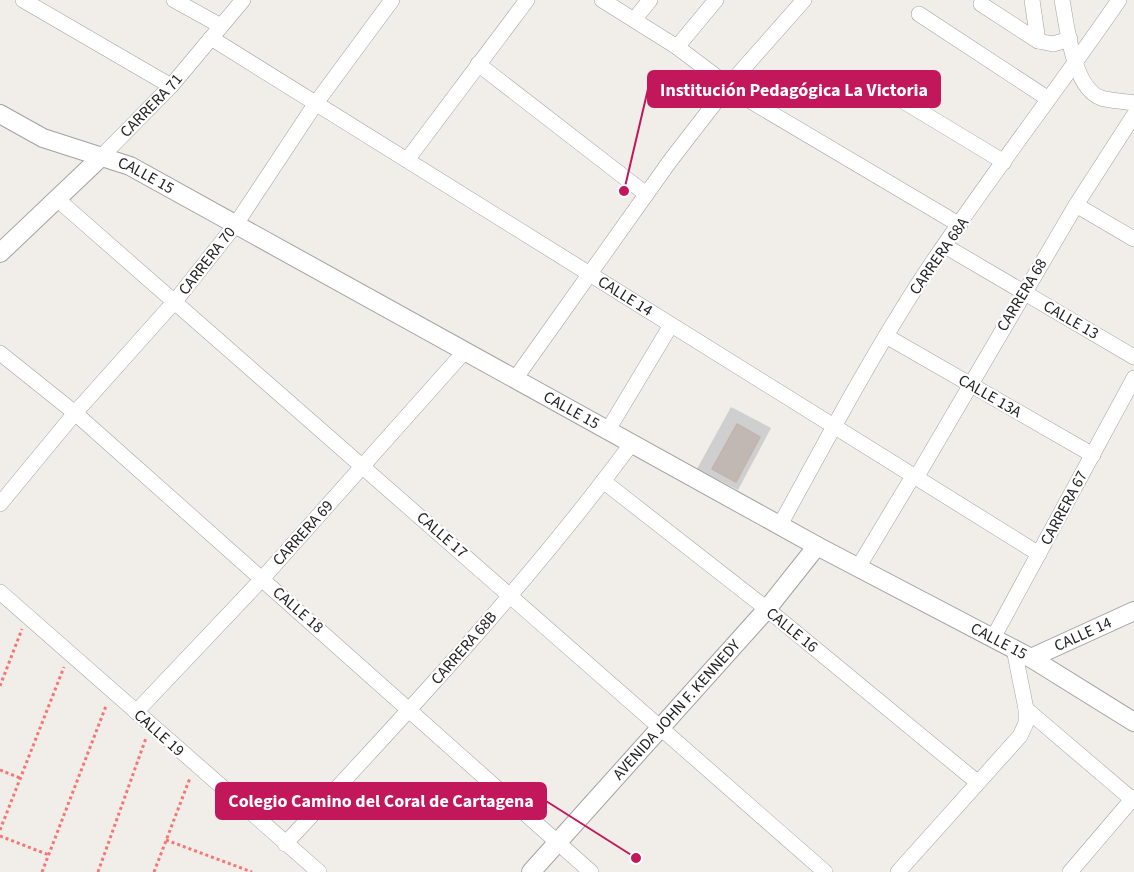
<svg xmlns="http://www.w3.org/2000/svg" width="1134" height="872" font-family="'Source Sans 3',sans-serif">
  <style>
    .religious { fill: #cfcfcf }
    .building { fill: #c1b8b4; stroke: #c2b3ab; stroke-width: 1.5 }
    .lines { fill: none; stroke-linecap: round; stroke-linejoin: round }
    .minor-casing { stroke: #a2a2a2; stroke-width: 16 }
    .tertiary-casing { stroke: #a2a2a2; stroke-width: 20 }
    .path { stroke: #f57675; stroke-width: 3; stroke-dasharray: 3 3; stroke-linecap: butt }
    .minor { stroke: #fff; stroke-width: 15 }
    .tertiary { stroke: #fff; stroke-width: 18 }
    .labels { text-anchor: middle; dominant-baseline: central; stroke-width: 4.5; stroke-linejoin: round; paint-order: stroke }
    .street-label { font-size: 16px; fill: #212121; stroke: #fff }
    .leader { fill: none; stroke: #c2185b; stroke-width: 2 }
    .callout-dot { fill: #c2185b; stroke: #fff; stroke-width: 2 }
    .callout { fill: #c2185b; stroke: #c2185b; stroke-width: 2 }
    .callout-label { font-size: 18px; text-anchor: middle; font-weight: bold; fill: #fff }
  </style>
  <rect width="100%" height="100%" fill="#f1ede8"/>
  <polygon class="religious" points="731,407 771,428 738,490 697,469"/>
  <polygon class="building" points="737,424 760,437 736,482 712,469"/>
  <g class="lines">
    <defs>
      <g id="minor">
        <polyline points="23,0 171,86"/>
        <polyline points="174,0 221,26"/>
        <polyline points="602,0 677,47 742,96 960,225"/>
        <polyline points="1032,0 1038,41"/>
        <path d="M1062,0C1067,26 1073,88 1101,98C1111,101 1124,101 1134,103"/>
        <polyline points="981,4 1038,41 1053,44 1070,39"/>
        <polyline points="919,14 1047,98"/>
        <polyline points="634,20 650,0"/>
        <path id="s1" d="M211,38L1039,554"/>
        <polyline points="677,47 716,0"/>
        <polyline points="478,64 646,194"/>
        <polyline points="870,81 1004,162"/>
        <path id="s2" d="M101,157L171,86L243,0"/>
        <polyline points="407,160 527,0"/>
        <polyline points="57,199 825,872"/>
        <polyline points="1076,205 1134,239"/>
        <polyline points="945,246 1134,357"/>
        <polyline points="886,336 1093,455"/>
        <polyline points="0,353 75,413 591,872"/>
        <polyline points="515,379 670,161 728,86 804,0"/>
        <polyline points="608,430 671,325"/>
        <polyline points="916,478 1076,205 1134,115"/>
        <polyline points="603,481 767,609 977,782"/>
        <polyline points="0,504 75,413 176,300 236,224 316,103 392,0"/>
        <path d="M780,525C825,443 869,360 920,281C983,185 1054,95 1119,0"/>
        <polyline points="859,566 913,476"/>
        <polyline points="0,592 319,872"/>
        <polyline points="993,638 1134,378"/>
        <polyline points="1026,709 1134,801"/>
        <polyline points="136,712 262,579 465,351"/>
        <path d="M285,844C406,714 527,585 632,443"/>
        <polyline points="898,872 1020,736 1026,723 1026,709 1014,649"/>
        <polyline points="1070,872 1134,797"/>
      </g>
      <g id="tertiary">
        <path id="s3" d="M0,114L43,138L130,166L817,546L1031,658L1134,722"/>
        <polyline points="0,253 101,157"/>
        <path id="s4" d="M1031,658L1134,611"/>
        <path id="s5" d="M531,872L767,609L817,546"/>
      </g>
    </defs>
    <use href="#minor" class="minor-casing"/>
    <use href="#tertiary" class="tertiary-casing"/>
    <g class="path">
      <polyline points="0,686 22,629"/>
      <polyline points="0,770 20,778"/>
      <polyline points="0,830 64,667"/>
      <polyline points="0,836 49,855"/>
      <polyline points="166,840 252,872"/>
      <polyline points="42,872 106,706"/>
      <polyline points="98,872 146,738"/>
      <polyline points="154,872 190,778"/>
    </g>
    <use href="#minor" class="minor"/>
    <use href="#tertiary" class="tertiary"/>
  </g>
  <g class="labels">
    <g class="street-label">
      <text stroke="none"><textPath href="#s2" startOffset="72">CARRERA 71</textPath></text>
      <text stroke="none"><textPath href="#s3" startOffset="159">CALLE 15</textPath></text>
      <text transform="translate(939 256) rotate(-55)">CARRERA 68A</text>
      <text transform="translate(207 261) rotate(-52)">CARRERA 70</text>
      <text transform="translate(1022 295) rotate(-59)">CARRERA 68</text>
      <text stroke="none"><textPath href="#s1" startOffset="488">CALLE 14</textPath></text>
      <text transform="translate(1071 320) rotate(30)">CALLE 13</text>
      <text transform="translate(990 396) rotate(30)">CALLE 13A</text>
      <text stroke="none"><textPath href="#s3" startOffset="645">CALLE 15</textPath></text>
      <text transform="translate(1064 508) rotate(-62)">CARRERA 67</text>
      <text transform="translate(303 533) rotate(-48)">CARRERA 69</text>
      <text transform="translate(442 535) rotate(41)">CALLE 17</text>
      <text transform="translate(298 610) rotate(41)">CALLE 18</text>
      <text transform="translate(792 630) rotate(39)">CALLE 16</text>
      <text stroke="none"><textPath href="#s4" startOffset="57">CALLE 14</textPath></text>
      <text stroke="none"><textPath href="#s3" startOffset="1131">CALLE 15</textPath></text>
      <text transform="translate(464 648) rotate(-49)">CARRERA 68B</text>
      <text stroke="none"><textPath href="#s5" startOffset="218">AVENIDA JOHN F. KENNEDY</textPath></text>
      <text transform="translate(159 733) rotate(42)">CALLE 19</text>
    </g>
  </g>
  <path class="leader" d="M624 191L648 89M636 858L546 801"/>
  <g class="callout-dot">
    <circle cx="624" cy="191" r="6"/>
    <circle cx="636" cy="858" r="6"/>
  </g>
  <g class="callout">
    <rect x="648" y="71" width="292" height="36" rx="6"/>
    <rect x="216" y="783" width="330" height="36" rx="6"/>
  </g>
  <g class="callout-label">
    <text x="794" y="96">Institución Pedagógica La Victoria</text>
    <text x="381" y="807">Colegio Camino del Coral de Cartagena</text>
  </g>
</svg>
